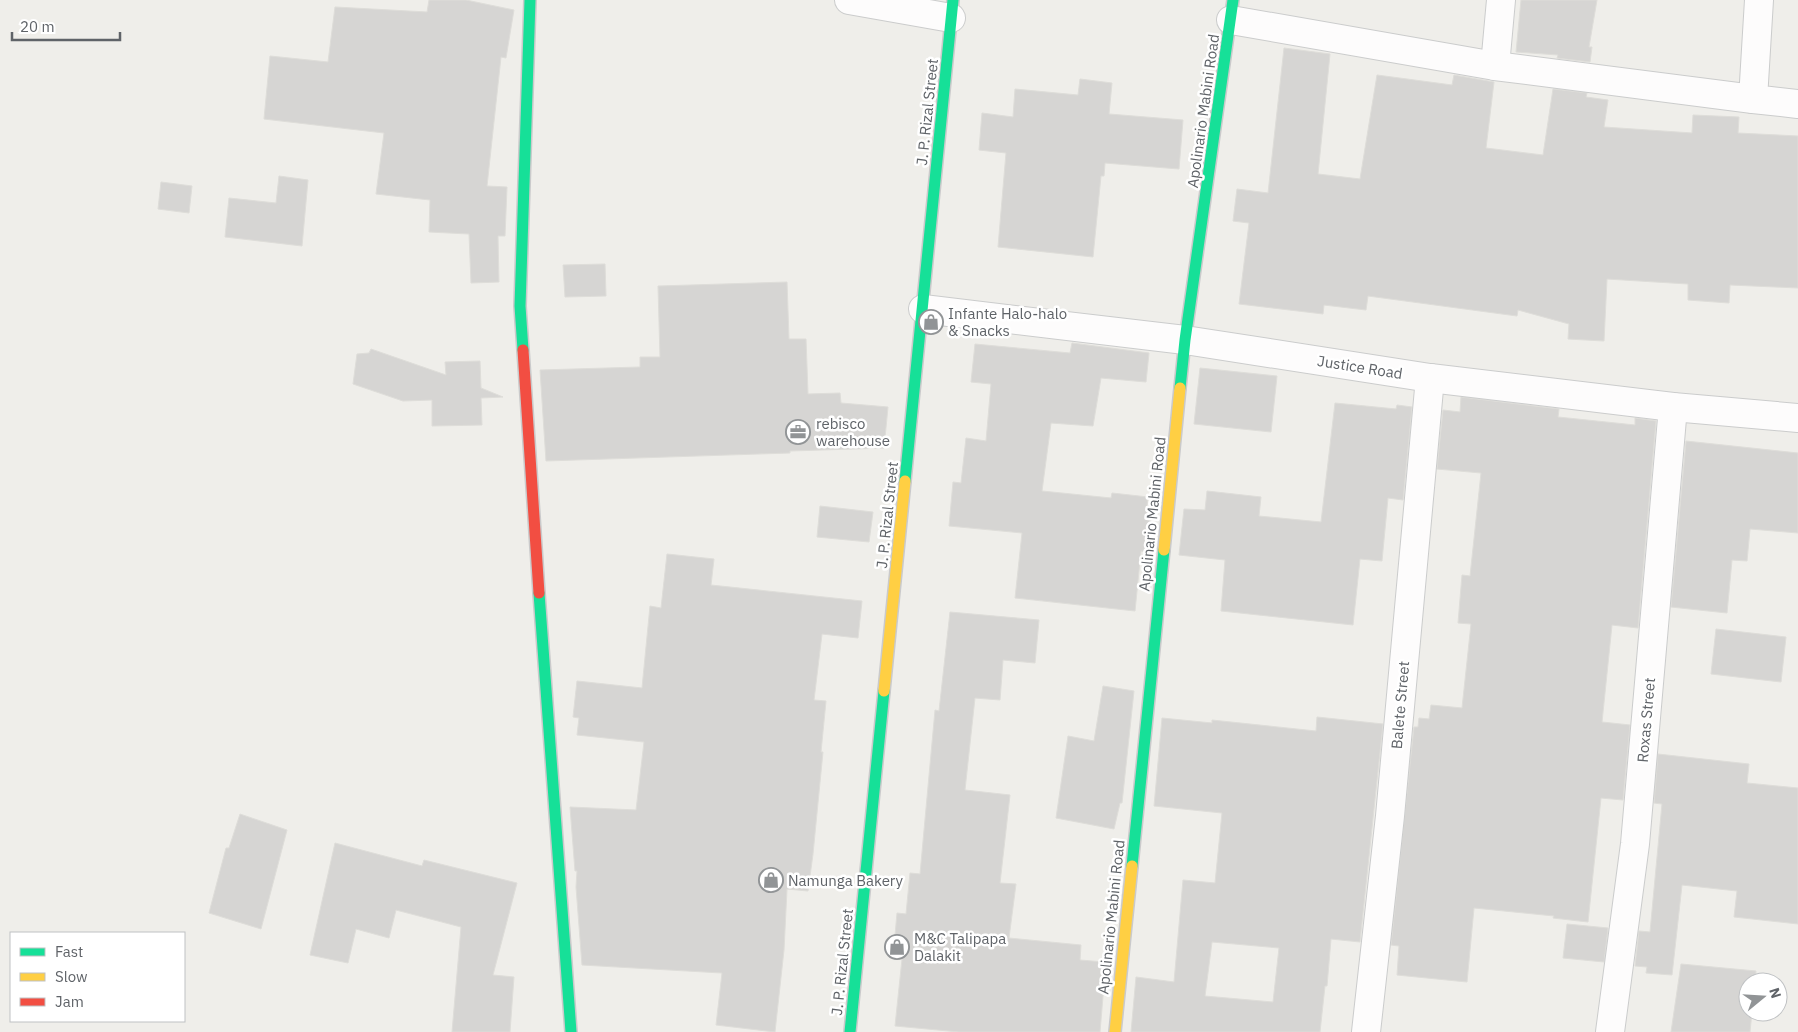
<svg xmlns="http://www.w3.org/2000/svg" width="1798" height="1032" font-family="'IBM Plex Sans',sans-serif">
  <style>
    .building { fill: #d6d5d3; stroke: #deddd9; fill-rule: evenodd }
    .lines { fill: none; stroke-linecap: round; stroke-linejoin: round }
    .street-casing { stroke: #cbcccc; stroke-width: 30 }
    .fast-casing { stroke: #cacacb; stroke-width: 14 }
    .slow-casing { stroke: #cacacb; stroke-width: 14 }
    .jam-casing { stroke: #cacacb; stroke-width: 14 }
    .street { stroke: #fdfcfc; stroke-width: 28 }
    .fast { stroke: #16e098; stroke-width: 11 }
    .slow { stroke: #ffcf43; stroke-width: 11 }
    .jam { stroke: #f24e42; stroke-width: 11 }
    .labels { text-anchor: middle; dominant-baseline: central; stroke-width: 5; stroke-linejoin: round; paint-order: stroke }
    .street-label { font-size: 15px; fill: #5f6368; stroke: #fff }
    .poi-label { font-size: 15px; fill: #5f6368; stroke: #fff; text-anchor: start }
  </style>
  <rect width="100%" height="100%" fill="#efeeea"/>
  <g class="building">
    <polygon points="429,0 466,0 514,10 506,58 501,57 487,186 507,187 505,236 498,236 499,282 471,283 469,234 429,232 430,200 376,194 384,133 264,119 270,56 328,62 335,7 427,12"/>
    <polygon points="1521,0 1597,0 1589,47 1592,47 1590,62 1557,58 1558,55 1516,52"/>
    <polygon points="1284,48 1330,54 1318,174 1360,179 1377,75 1452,85 1454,75 1494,82 1486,148 1543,155 1553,89 1587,93 1586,97 1608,100 1604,127 1692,133 1693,115 1739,117 1738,133 1798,136 1798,288 1730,285 1729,303 1688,300 1688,284 1607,279 1604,341 1568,339 1569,324 1518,310 1517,316 1368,296 1366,310 1324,305 1323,314 1239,304 1249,223 1233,221 1237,189 1268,193"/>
    <polygon points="1080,79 1112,83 1109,114 1183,120 1179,169 1105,163 1104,176 1101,176 1093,257 998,247 1006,153 979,150 982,113 1013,117 1015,89 1078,95"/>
    <polygon points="279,176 308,180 302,246 225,237 229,198 276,203"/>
    <polygon points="161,182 192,186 189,213 158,209"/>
    <polygon points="605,264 606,296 565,297 563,265"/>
    <polygon points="787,282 789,339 806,339 808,394 840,393 841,403 888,407 884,448 790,451 790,453 546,461 540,370 640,367 640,357 660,357 658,286"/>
    <polygon points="1072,343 1149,353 1146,382 1101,378 1093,426 1051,423 1042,491 1111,498 1112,493 1148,497 1147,506 1152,506 1148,552 1141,551 1135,611 1015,598 1022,533 949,526 953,482 961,483 966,438 986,441 991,384 971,382 975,344 1070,353"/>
    <polygon points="371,349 446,375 445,362 480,361 481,388 503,397 481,398 482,425 432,426 432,400 403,401 353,384 357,354 369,353"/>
    <polygon points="1200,368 1277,376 1271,432 1194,424"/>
    <polygon points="1461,397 1559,409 1558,417 1635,425 1635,418 1656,421 1638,628 1612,625 1602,722 1630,725 1623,800 1601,798 1588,922 1553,918 1554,916 1474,908 1467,982 1397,975 1399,946 1391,945 1414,727 1418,727 1419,718 1429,719 1431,705 1462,708 1471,624 1458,623 1462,575 1470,576 1481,473 1437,469 1443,410 1460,412"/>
    <polygon points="1335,403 1396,409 1397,405 1412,407 1403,500 1388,498 1382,561 1360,559 1353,625 1221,611 1225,560 1179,555 1184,509 1205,510 1207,491 1261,497 1259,516 1321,522"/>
    <polygon points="1686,441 1798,453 1798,533 1750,529 1747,561 1732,560 1727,613 1671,607"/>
    <polygon points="820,506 873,512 869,542 817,537"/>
    <polygon points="667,554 714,559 711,585 862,601 858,638 822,634 814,700 826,701 821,752 823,752 813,854 808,891 787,889 784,950 775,1032 716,1025 722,973 582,965 576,887 577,871 575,871 570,807 636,810 644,742 577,735 579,718 573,717 577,681 642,688 650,606 661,608"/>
    <polygon points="950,612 1039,620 1035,663 1003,660 1000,700 975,698 965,790 1010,795 1000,883 1016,884 1009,938 1081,945 1080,960 1104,962 1103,973 1105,973 1100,1032 959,1032 895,1026 902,959 893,958 897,913 906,914 910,873 920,874 935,710 939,711"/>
    <polygon points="1716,629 1786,637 1781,682 1711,674"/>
    <polygon points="1103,686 1134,691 1122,803 1120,803 1114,829 1056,818 1068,736 1094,741"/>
    <path d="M1317,717L1383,724L1360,942L1331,939L1327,986H1325L1320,1032H1131L1136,977L1174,982L1183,880L1215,883L1222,813L1154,806L1162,718L1212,723V720L1316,731ZM1212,942L1279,948L1273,1002L1205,996Z"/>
    <polygon points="1658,754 1749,764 1747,783 1798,788 1798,924 1734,917 1737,891 1682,885 1672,975 1646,973 1647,967 1635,966 1639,931 1650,932 1662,804 1654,803"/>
    <polygon points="240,814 287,830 261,929 209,913 226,848 229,848"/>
    <polygon points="335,843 422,866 424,860 517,883 493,975 514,977 510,1032 452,1032 461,927 396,910 389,938 356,929 348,963 310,955"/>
    <polygon points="1567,924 1608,928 1604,962 1563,958"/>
    <polygon points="1681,964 1756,971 1755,982 1748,982 1748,1012 1752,1012 1750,1032 1671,1032"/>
  </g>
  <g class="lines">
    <defs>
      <g id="street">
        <polyline points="849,0 951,18"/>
        <polyline points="1759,0 1753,99 1798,104"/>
        <polyline points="1231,20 1495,66 1753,99"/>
        <polyline points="1495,66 1501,0"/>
        <polyline points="923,309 1185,340 1430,378 1673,407 1798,418"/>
        <polyline points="1366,1032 1390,816 1430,378"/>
        <polyline points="1610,1032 1635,844 1673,407"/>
      </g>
      <g id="fast">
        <polyline points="523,350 520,306 530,0"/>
        <polyline points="1180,388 1185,340 1233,0"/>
        <polyline points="905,481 953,0"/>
        <polyline points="539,593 571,1032"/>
        <polyline points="1132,866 1164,550"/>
        <polyline points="850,1032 884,691"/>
      </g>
      <g id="slow">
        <polyline points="1164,550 1180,388"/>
        <polyline points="884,691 905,481"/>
        <polyline points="1115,1032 1132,866"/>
      </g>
      <polyline id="jam" points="523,350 539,593"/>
    </defs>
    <use href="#street" class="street-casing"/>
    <use href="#fast" class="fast-casing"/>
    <use href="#slow" class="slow-casing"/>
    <use href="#jam" class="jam-casing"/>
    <use href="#street" class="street"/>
    <use href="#fast" class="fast"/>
    <use href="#slow" class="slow"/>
    <use href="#jam" class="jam"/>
  </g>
  <defs>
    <symbol id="shop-ring" viewBox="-11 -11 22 22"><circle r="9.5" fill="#fff" stroke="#919496" stroke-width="1.5"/><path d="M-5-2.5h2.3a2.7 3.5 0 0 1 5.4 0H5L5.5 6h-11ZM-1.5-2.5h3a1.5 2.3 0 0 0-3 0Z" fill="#919496"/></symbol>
    <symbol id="office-ring" viewBox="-11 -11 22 22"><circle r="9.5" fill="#fff" stroke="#919496" stroke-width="1.5"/><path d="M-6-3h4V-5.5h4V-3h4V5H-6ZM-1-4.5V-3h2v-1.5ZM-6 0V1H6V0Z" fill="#919496"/></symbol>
  </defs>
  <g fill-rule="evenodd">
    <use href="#shop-ring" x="917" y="308" width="28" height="28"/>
    <use href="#office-ring" x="784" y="418" width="28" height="28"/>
    <use href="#shop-ring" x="757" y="866" width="28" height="28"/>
    <use href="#shop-ring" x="883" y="933" width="28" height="28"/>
  </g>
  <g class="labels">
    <g class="street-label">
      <text transform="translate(1203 111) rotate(-82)">Apolinario Mabini Road</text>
      <text transform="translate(927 112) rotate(-84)">J. P. Rizal Street</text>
      <text transform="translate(1360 367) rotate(9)">Justice Road</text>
      <text transform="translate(1152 514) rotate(-84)">Apolinario Mabini Road</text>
      <text transform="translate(887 515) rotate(-84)">J. P. Rizal Street</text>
      <text transform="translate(1400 705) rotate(-85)">Balete Street</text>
      <text transform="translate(1646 720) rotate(-85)">Roxas Street</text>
      <text transform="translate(1111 917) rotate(-84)">Apolinario Mabini Road</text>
      <text transform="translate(842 962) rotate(-84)">J. P. Rizal Street</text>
    </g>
    <g class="poi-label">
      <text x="948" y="313">Infante Halo-halo<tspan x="948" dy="17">&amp; Snacks</tspan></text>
      <text x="816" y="423">rebisco<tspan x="816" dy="17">warehouse</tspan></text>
      <text x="788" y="880">Namunga Bakery</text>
      <text x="914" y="938">M&amp;C Talipapa<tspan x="914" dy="17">Dalakit</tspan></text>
    </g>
  </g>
  <rect x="10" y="932" width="175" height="90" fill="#ffffff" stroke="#bfc1c3"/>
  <rect x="20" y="948" width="25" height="8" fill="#16e098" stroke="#bfc1c3"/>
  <text x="55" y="957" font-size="15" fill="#5f6368">Fast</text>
  <rect x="20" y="973" width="25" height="8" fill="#ffcf43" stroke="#bfc1c3"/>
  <text x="55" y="982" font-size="15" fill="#5f6368">Slow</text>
  <rect x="20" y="998" width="25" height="8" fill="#f24e42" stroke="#bfc1c3"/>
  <text x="55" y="1007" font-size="15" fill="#5f6368">Jam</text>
  <g transform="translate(1763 997) rotate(72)"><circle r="24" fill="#ffffff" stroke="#bfc1c3"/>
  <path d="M0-4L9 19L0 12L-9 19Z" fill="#919496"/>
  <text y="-8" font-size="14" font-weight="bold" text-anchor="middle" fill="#5f6368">N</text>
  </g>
  <path d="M12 32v8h108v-8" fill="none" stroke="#5f6368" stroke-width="2.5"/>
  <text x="20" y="32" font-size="15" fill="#5f6368" stroke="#ffffff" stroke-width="4" paint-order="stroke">20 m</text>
</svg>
